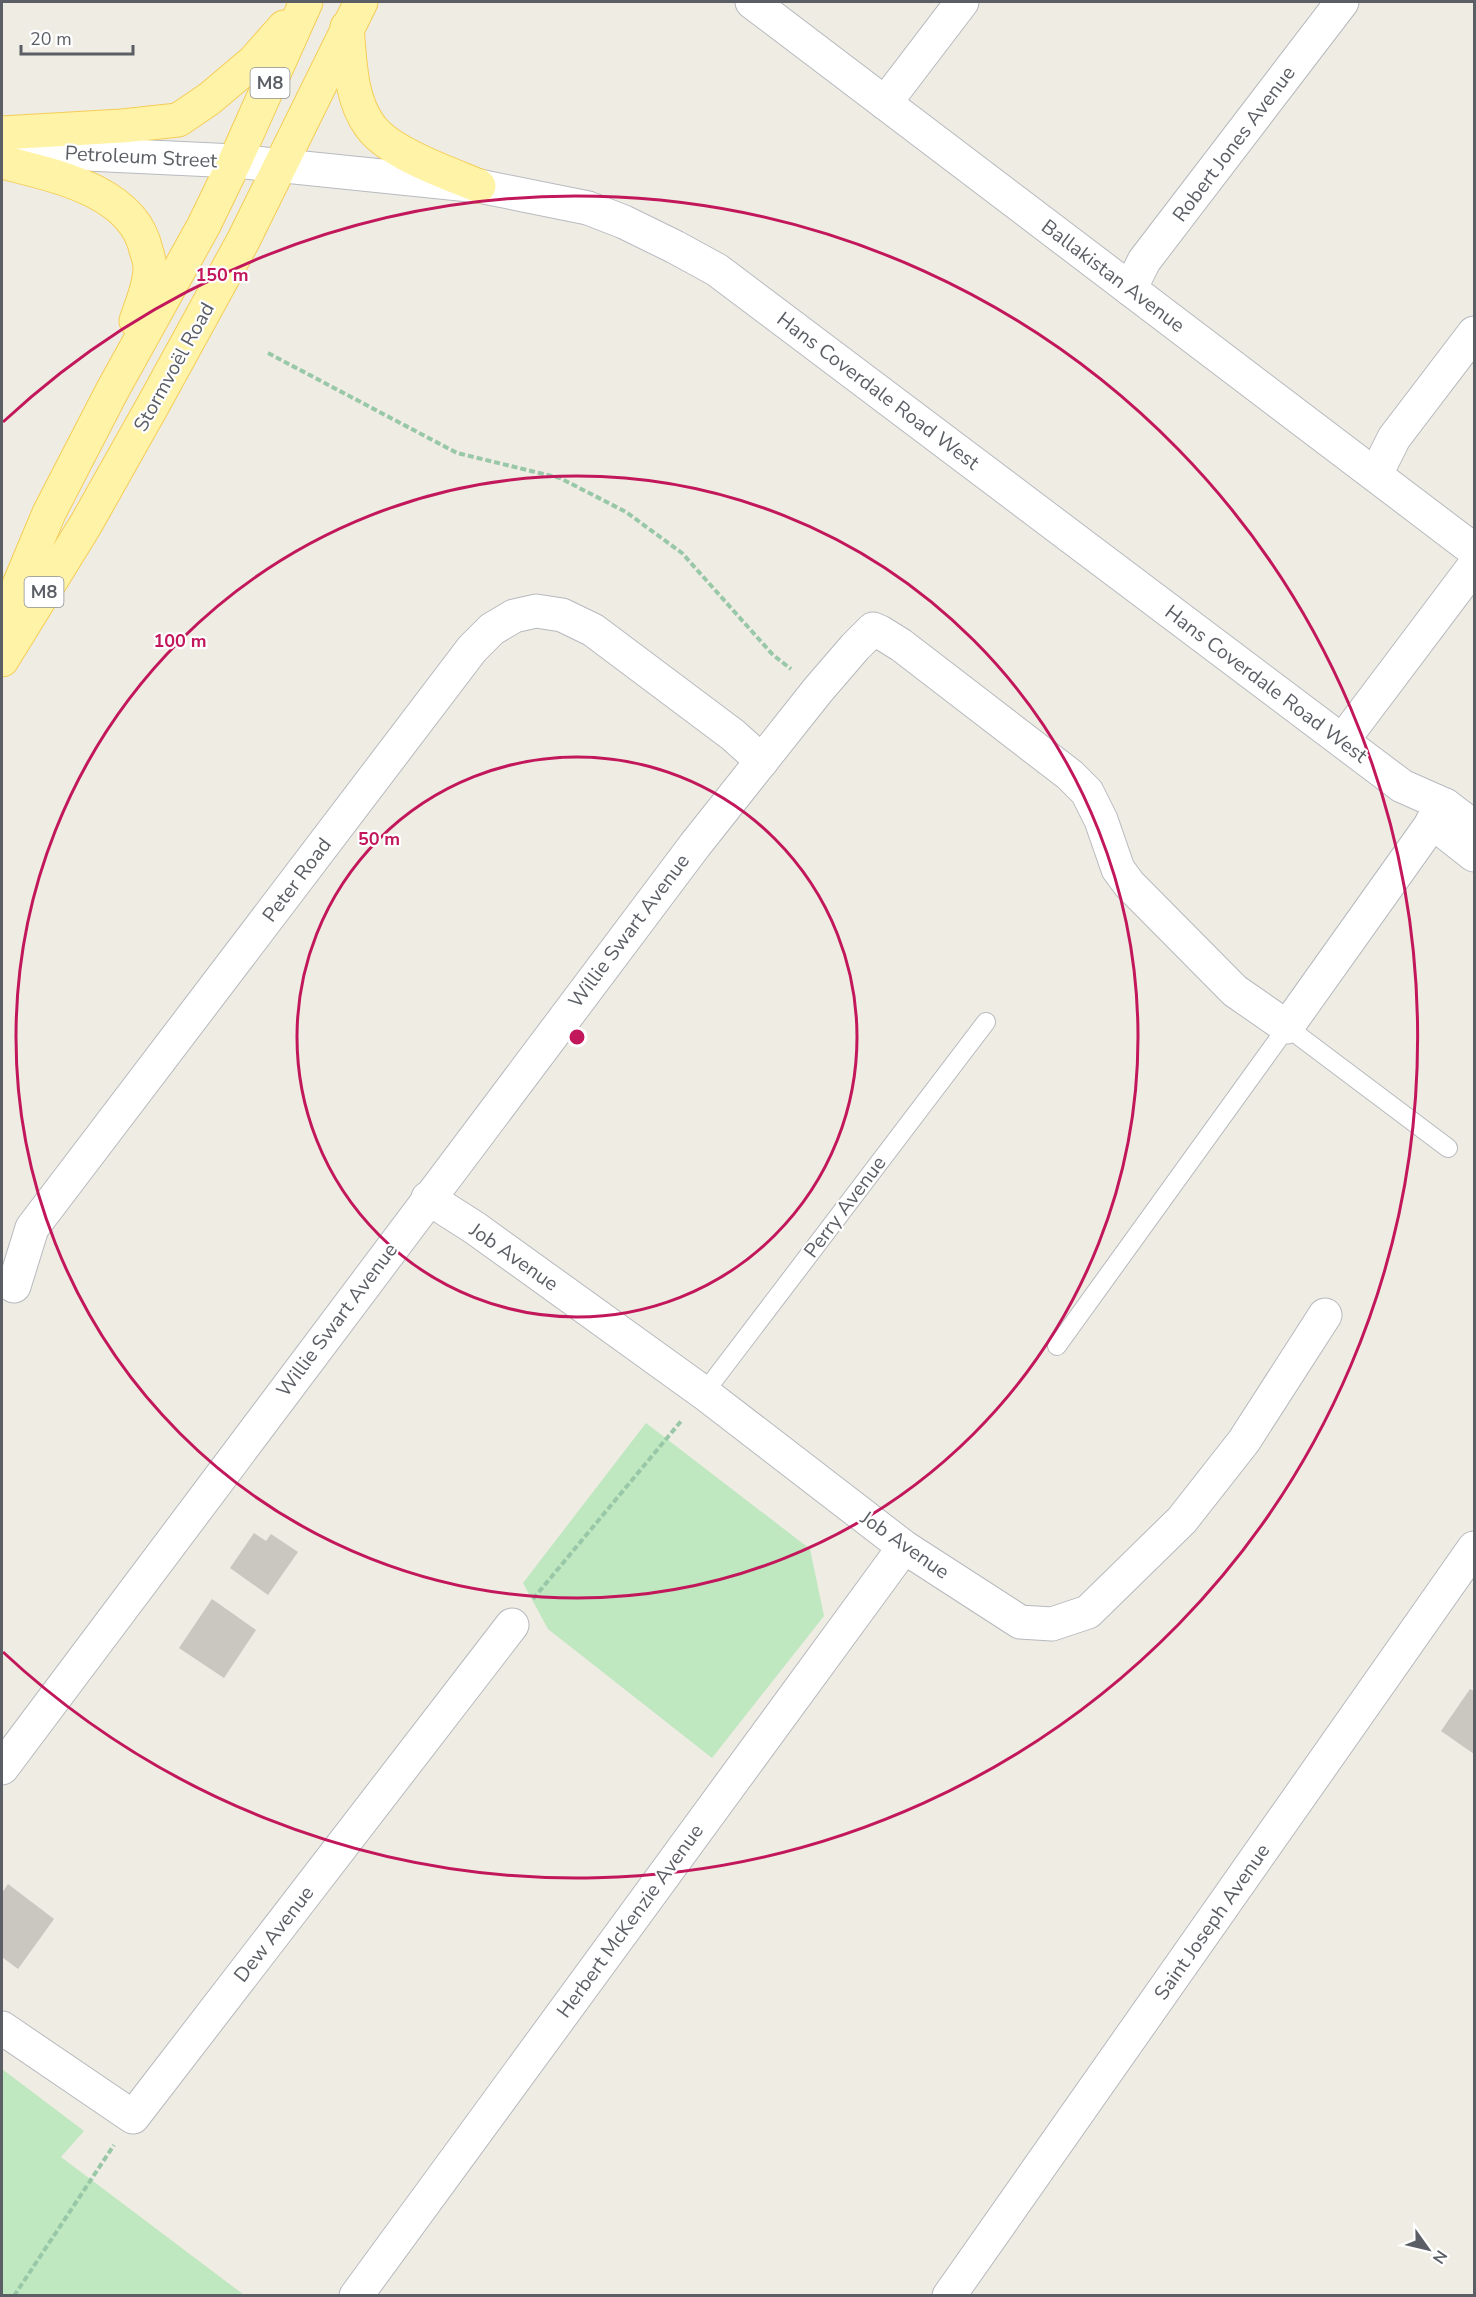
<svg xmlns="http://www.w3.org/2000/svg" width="1476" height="2297" font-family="'Nunito Sans',sans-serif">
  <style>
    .green { fill: #bfe7c0 }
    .building { fill: #cac6c0 }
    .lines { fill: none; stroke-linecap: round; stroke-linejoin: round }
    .lane-casing { stroke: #b6b9be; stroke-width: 20 }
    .street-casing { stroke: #b6b9be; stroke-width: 35 }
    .secondary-casing { stroke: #b7bac0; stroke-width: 35 }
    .primary-casing { stroke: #f5cd56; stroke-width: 35 }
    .path { stroke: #98c8a7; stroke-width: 4; stroke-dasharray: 6 3; stroke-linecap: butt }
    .lane { stroke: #fff; stroke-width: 18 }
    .street { stroke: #fff; stroke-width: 33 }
    .secondary { stroke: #fff; stroke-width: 33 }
    .primary { stroke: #fff3a8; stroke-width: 33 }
    .ring { fill: none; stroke: #c2185b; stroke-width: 3 }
    .labels { text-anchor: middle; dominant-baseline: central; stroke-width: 4.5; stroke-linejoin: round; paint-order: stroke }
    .shield { fill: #fff; stroke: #8c8f93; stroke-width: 1.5 }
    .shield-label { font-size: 18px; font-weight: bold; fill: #5b5f65 }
    .street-label { font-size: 20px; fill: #5b5f65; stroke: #fff }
    .centre { fill: #c2185b; stroke: #fff; stroke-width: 3 }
    .ring-label { font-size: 18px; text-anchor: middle; font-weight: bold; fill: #c2185b; stroke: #fff; stroke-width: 4.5; stroke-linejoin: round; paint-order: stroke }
  </style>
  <rect width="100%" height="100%" fill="#efece3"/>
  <g class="green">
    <polygon points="646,1423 810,1549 824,1616 712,1758 548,1629 523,1583"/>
    <polygon points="2,2069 84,2131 61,2157 244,2295 2,2295"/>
  </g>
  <g class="building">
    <polygon points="254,1533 266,1541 271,1534 298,1552 268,1595 230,1568"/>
    <polygon points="212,1599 256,1630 224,1678 179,1648"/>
    <polygon points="1470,1689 1474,1691 1474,1754 1441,1731"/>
    <polygon points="8,1884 54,1919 18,1969 2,1957 2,1893"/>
  </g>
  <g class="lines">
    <defs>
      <g id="lane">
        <polyline points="1057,1346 1287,1027 1448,1148"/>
        <polyline points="704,1393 986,1022"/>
      </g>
      <g id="street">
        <polyline points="752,2 1474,550"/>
        <polyline points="885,103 962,2"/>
        <polyline points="1130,289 1144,261 1342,2"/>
        <polyline points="1376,474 1394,438 1474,333"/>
        <polyline points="1343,740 1474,566"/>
        <polyline points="428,1198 475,1228 704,1393 904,1547 1020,1622 1052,1624 1088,1612 1182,1520 1244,1441 1325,1315"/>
        <polyline points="14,1286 32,1228 472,649 492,629 514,616 536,611 562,615 593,630 733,735 762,761"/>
        <polyline points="2,1768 695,845 818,690 855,647 873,629 880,632 901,645 1070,775 1087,792 1101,820 1118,869 1129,884 1235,991 1287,1027 1445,805"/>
        <polyline points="2,2028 133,2117 512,1625"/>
        <polyline points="356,2296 904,1547"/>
        <polyline points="949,2296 1474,1548"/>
      </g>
      <g id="secondary">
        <polyline points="2,150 235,161 479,186 588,208 624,222 675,247 717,270 1402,786 1445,805 1474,827"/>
        <polyline points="1432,822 1474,855"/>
      </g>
      <g id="primary">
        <path d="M347,27C350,60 350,99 370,126C389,153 448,173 479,186"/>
        <polyline points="2,133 122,126 178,120 209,99 254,61 284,27"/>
        <path d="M2,162C52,175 133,190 146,250C148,256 150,262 150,268C150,286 141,305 136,321"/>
        <polyline points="2,625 49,513 112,391 204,225 235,161 306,2"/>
        <polyline points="2,660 86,524 153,405 243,241 361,2"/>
      </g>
    </defs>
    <use href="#lane" class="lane-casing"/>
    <use href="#street" class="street-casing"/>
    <use href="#secondary" class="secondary-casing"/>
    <use href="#primary" class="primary-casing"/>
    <g class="path">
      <polyline points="268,353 457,453 560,478 626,512 682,553 773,655 791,669"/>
      <polyline points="533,1599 682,1420"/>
      <polyline points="14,2296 114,2145"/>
    </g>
    <use href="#lane" class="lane"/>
    <use href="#street" class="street"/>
    <use href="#secondary" class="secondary"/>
    <use href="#primary" class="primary"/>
  </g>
  <g class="ring">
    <circle cx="577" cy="1037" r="280"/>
    <circle cx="577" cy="1037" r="561"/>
    <path d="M3 422A841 841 0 1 1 3 1652"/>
  </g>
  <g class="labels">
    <g class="shield">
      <rect x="250.5" y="68" width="39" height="30" rx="4.5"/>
      <rect x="24.5" y="577" width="39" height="30" rx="4.5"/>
    </g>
    <g class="shield-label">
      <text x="270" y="83">M8</text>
      <text x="44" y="592">M8</text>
    </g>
    <g class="street-label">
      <text transform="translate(1234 144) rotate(-53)">Robert Jones Avenue</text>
      <text transform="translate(141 157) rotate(3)">Petroleum Street</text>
      <text transform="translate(1113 276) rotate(37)">Ballakistan Avenue</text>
      <text transform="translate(174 367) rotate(-61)">Stormvoël Road</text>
      <text transform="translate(878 391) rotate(37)">Hans Coverdale Road West</text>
      <text transform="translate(1266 684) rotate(37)">Hans Coverdale Road West</text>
      <text transform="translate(297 880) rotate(-53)">Peter Road</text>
      <text transform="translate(629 931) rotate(-53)">Willie Swart Avenue</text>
      <text transform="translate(845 1207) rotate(-53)">Perry Avenue</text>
      <text transform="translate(514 1257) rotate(35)">Job Avenue</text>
      <text transform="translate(337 1320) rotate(-53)">Willie Swart Avenue</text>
      <text transform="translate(905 1545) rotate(35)">Job Avenue</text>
      <text transform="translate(630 1921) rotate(-54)">Herbert McKenzie Avenue</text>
      <text transform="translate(1212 1922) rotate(-55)">Saint Joseph Avenue</text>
      <text transform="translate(274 1934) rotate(-52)">Dew Avenue</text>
    </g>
  </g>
  <circle cx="577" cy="1037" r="9" class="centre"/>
  <g class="ring-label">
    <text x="222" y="281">150 m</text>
    <text x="180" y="647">100 m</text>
    <text x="379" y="845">50 m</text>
  </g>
  <rect width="1476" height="2297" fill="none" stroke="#5b5f65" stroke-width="6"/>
  <g transform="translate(1428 2249) rotate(124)" stroke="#ffffff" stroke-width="4.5" paint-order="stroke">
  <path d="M0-4.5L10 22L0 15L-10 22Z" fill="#5b5f65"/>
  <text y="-9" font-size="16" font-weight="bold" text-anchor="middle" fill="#5b5f65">N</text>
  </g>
  <path d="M21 45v9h112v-9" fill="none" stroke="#5b5f65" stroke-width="3"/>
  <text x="30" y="45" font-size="18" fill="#5b5f65" stroke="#ffffff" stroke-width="4.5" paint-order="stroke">20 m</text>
</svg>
